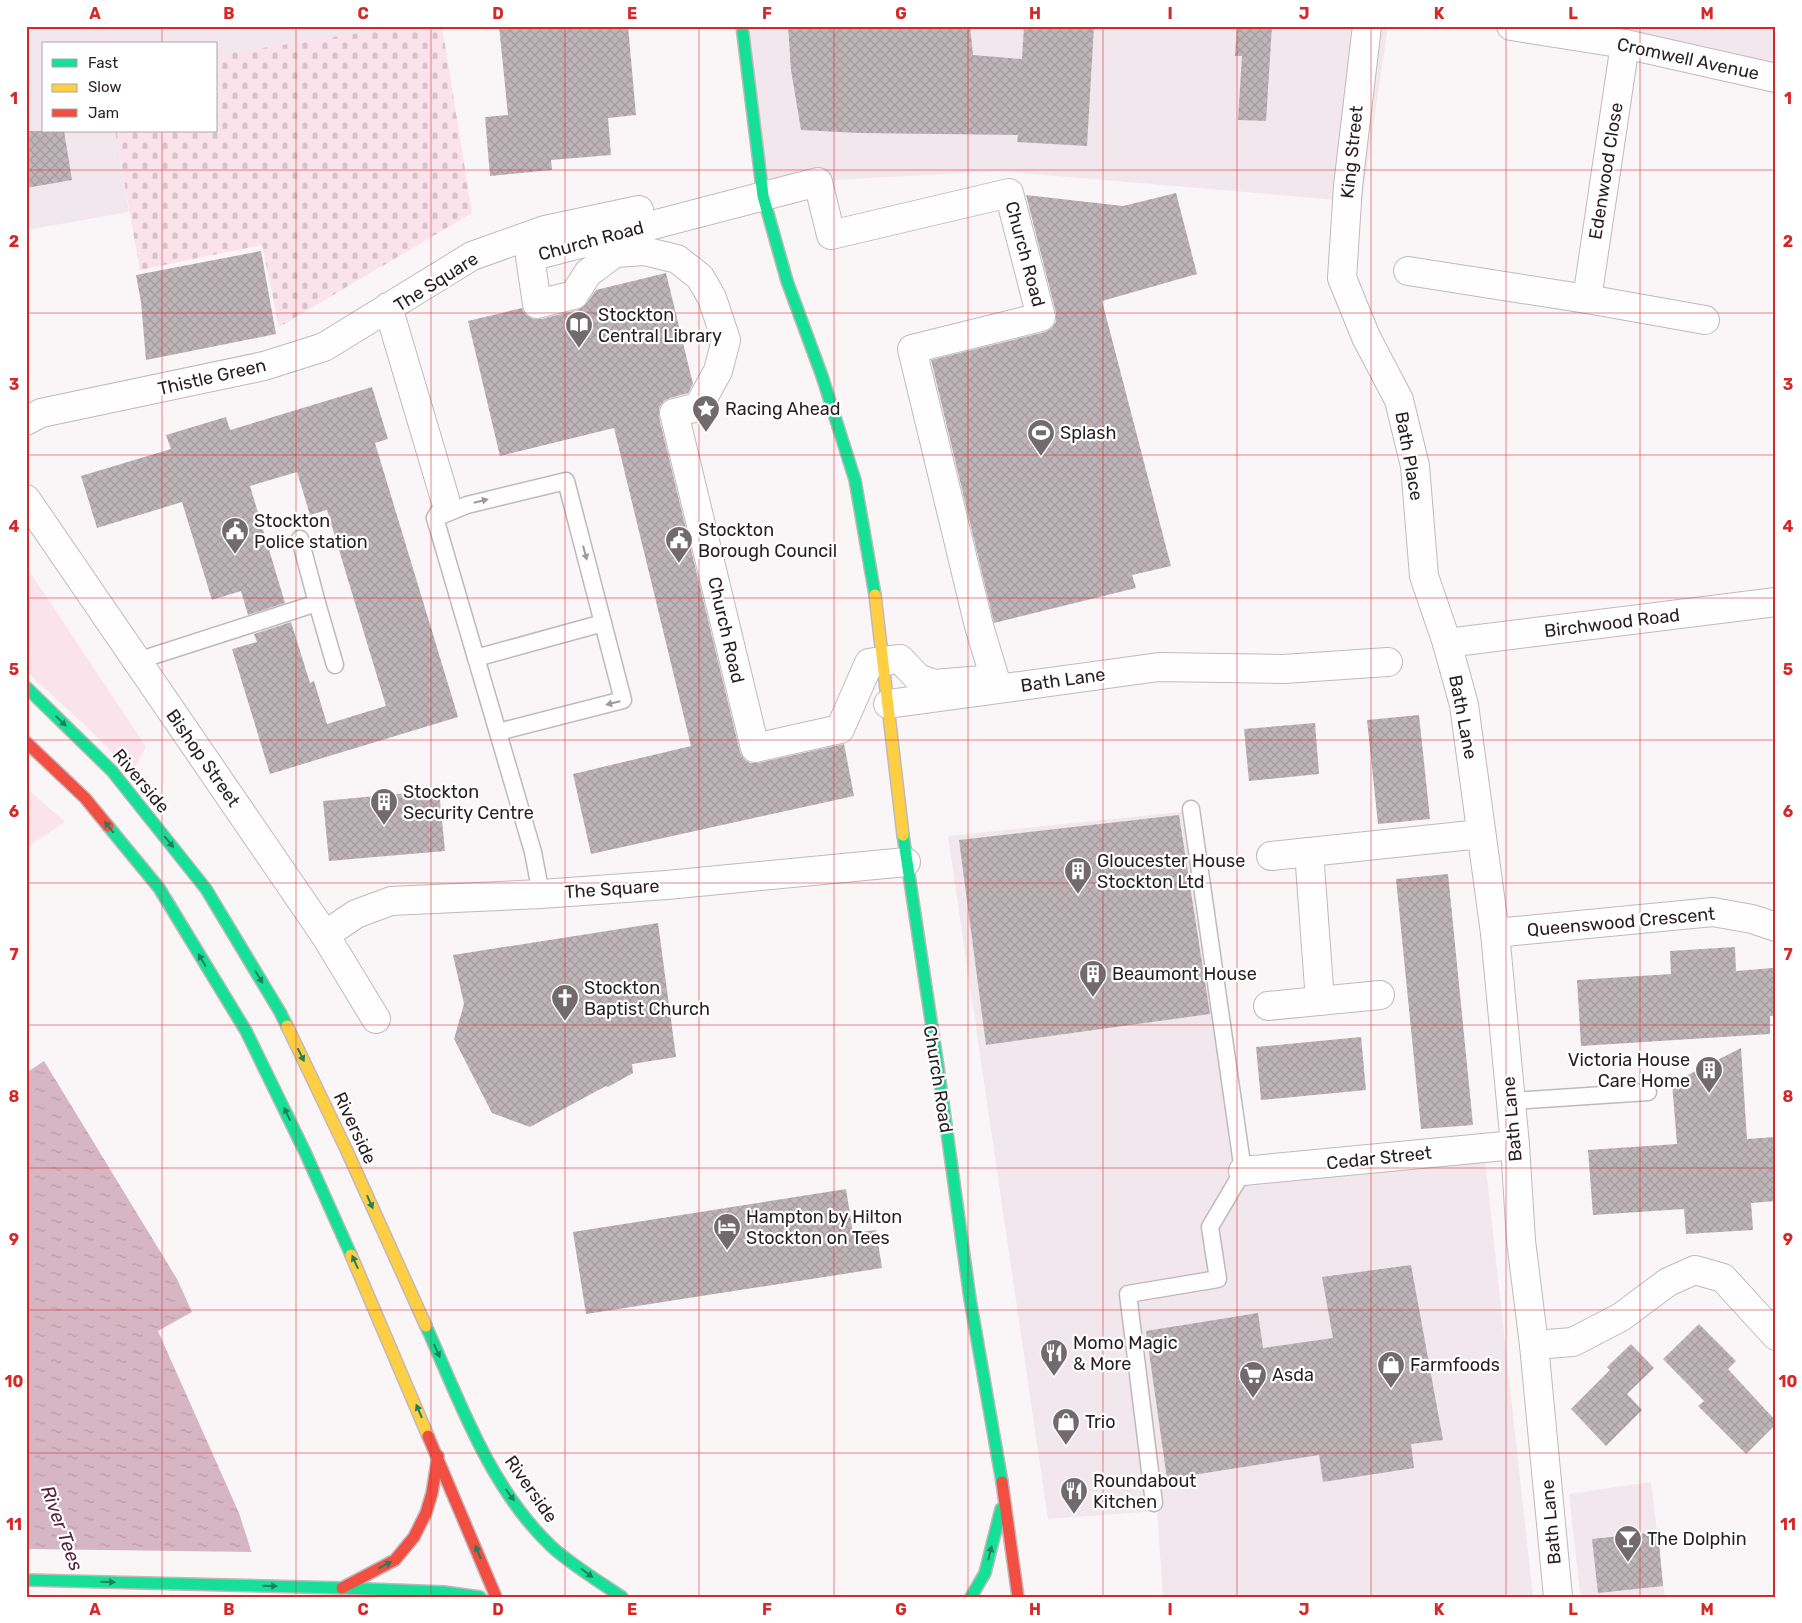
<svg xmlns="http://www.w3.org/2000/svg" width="1802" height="1623" font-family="Rubik,sans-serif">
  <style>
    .built { fill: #f2e7ec }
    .grass { fill: #fbe3ec }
    .cemetery { fill: url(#cemetery-stones) }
    .water { fill: url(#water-ripples) }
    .pier { fill: #faf6f8 }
    .building { fill: url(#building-cross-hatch) }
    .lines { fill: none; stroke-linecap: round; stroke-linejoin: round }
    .lane-casing { stroke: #c0b9bc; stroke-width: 19 }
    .street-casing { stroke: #c0b9bc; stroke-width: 30 }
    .fast-casing { stroke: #c0b9bc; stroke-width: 14 }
    .slow-casing { stroke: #c0b9bc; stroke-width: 14 }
    .jam-casing { stroke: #c0b9bc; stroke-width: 14 }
    .lane { stroke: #fefefe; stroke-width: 16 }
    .street { stroke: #fefefe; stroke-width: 28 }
    .fast { stroke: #16e098; stroke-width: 11 }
    .slow { stroke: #ffcf43; stroke-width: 11 }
    .jam { stroke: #f24e42; stroke-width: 11 }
    .oneway { fill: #9e999b }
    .oneway2 { fill: #207f5d }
    .grid { fill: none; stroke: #d62828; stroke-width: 1; stroke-opacity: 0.55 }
    .labels { text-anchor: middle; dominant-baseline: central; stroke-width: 4.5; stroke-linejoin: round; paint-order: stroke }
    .street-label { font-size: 18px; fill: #291e22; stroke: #fff }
    .poi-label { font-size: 18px; fill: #291e22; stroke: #fff; text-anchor: start }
    .water-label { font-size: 19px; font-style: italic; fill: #58223b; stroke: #fff }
    .neatline { fill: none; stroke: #d62828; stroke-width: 2 }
    .grid-label { font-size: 16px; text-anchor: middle; font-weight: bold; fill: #d62828 }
  </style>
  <defs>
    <pattern id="cemetery-stones" width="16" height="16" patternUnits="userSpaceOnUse" patternTransform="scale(1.25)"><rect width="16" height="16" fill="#fbe3ec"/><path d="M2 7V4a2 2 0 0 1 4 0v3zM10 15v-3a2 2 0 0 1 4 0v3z" fill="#d7c2ca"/></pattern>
    <pattern id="water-ripples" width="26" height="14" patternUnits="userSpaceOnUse" patternTransform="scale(1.25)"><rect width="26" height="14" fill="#d6b6c3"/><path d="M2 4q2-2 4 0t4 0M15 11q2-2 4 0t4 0" fill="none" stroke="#b89ca7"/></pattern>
    <pattern id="building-cross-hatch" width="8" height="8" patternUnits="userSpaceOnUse" patternTransform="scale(1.25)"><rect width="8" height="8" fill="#bfb5b9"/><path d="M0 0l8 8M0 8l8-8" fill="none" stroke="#a49b9f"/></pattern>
  </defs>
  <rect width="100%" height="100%" fill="#faf6f8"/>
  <g class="built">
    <polygon points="26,26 404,26 216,55 216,44 44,44 44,131 115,131 129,212 26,230"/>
    <polygon points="742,26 1388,26 1362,202 997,171 760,184"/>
    <polygon points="1559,26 1776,26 1776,69"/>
    <polygon points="1200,810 1253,1185 1485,1160 1533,1597 1163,1597 1157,1511 1048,1519 948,836"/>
    <polygon points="1651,1482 1665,1597 1586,1597 1580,1593 1569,1494"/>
  </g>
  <g class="grass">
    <polygon points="26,566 146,747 132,773 90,730 26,671"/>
    <polygon points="26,788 65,822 26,848"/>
  </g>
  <polygon class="cemetery" points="404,26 442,26 472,213 279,327 262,245 140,270 115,131 216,131 216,55"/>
  <polygon class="water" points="44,1061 177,1279 192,1312 158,1331 239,1513 266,1597 26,1597 26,1073"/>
  <polygon class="pier" points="26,1549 254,1552 269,1597 26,1597"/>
  <g class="building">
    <polygon points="499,26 628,26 636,115 608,118 611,155 551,160 552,170 490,176 485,117 508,115"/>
    <polygon points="788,26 970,26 973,55 1022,59 1024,26 1094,26 1087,146 1017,142 1018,135 860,133 801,130 791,70"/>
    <polygon points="1237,26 1272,26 1266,121 1238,120 1242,56 1235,56"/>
    <polygon points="26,131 64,131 72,180 26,188"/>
    <polygon points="1176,193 1197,274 1102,301 1171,566 1132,575 1136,588 994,623 931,360 1045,332 1051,329 1056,322 1056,313 1026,195 1123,206"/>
    <polygon points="261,251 276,334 146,360 141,302 136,275"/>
    <polygon points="666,273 693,384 688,393 670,398 664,401 659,408 659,417 740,752 744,759 750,763 758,763 844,744 854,796 591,854 573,774 691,746 614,428 500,456 468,321 522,308 525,314 533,319 541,319 578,310 587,303 596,290"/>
    <polygon points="372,387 388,439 375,443 458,717 270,774 232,649 257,642 254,634 291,622 310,683 314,681 327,724 386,706 327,510 310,515 297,472 250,486 285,603 248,615 241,591 212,600 182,502 97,528 81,476 171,449 166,435 226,417 230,430"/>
    <polygon points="1419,715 1430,819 1378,824 1367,720"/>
    <polygon points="1315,723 1319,774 1249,781 1244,729"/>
    <polygon points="439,790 445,851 329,861 323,801"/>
    <polygon points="1179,815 1210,1014 986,1045 959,840"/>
    <polygon points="1448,874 1473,1125 1421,1129 1396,879"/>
    <polygon points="658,923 676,1057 632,1064 633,1073 608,1087 606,1086 530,1127 492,1113 454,1039 464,1004 453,955"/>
    <polygon points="1735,947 1736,971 1773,968 1776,1016 1770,1016 1770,1034 1581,1046 1577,980 1671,974 1670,951"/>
    <polygon points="1361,1037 1366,1090 1261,1100 1256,1047"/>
    <polygon points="1741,1048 1747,1139 1776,1137 1776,1201 1751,1203 1753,1230 1686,1234 1684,1209 1593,1215 1588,1150 1677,1144 1672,1083"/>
    <polygon points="846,1189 853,1233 876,1230 882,1268 586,1314 573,1232"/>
    <polygon points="1411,1265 1443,1440 1411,1444 1414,1468 1323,1482 1319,1455 1167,1479 1146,1331 1258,1313 1263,1348 1333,1338 1322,1277"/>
    <polygon points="1699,1324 1736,1361 1728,1369 1776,1421 1776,1424 1746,1454 1698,1406 1704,1401 1663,1359"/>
    <polygon points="1631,1344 1654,1368 1627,1394 1642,1410 1606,1446 1571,1409 1610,1370 1607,1367"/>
    <polygon points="1658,1532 1663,1586 1598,1593 1592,1539"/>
  </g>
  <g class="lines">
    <defs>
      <g id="lane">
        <polyline points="441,508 435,518 533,852 541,894"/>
        <polyline points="435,518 467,505 566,481 623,700 498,732"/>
        <polyline points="317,603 335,665"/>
        <polyline points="476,658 603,623"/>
        <polyline points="137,661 317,603 300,539"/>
        <polyline points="1511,1101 1648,1092"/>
        <polyline points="1154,1503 1128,1294 1218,1279 1210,1227 1243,1171 1191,809"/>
      </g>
      <g id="street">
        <polyline points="1367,26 1348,186 1342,278 1366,337 1399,400 1415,466 1424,576 1447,643 1464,705 1495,933 1515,1145 1521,1241 1534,1345 1558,1597"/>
        <polyline points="1511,26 1625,44 1776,78"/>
        <polygon points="818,182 831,235 1009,193 1041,317 912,349 979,626 995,679 934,684 918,678 900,659 869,663 840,729 755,748 674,413 698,407 718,371 726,340 712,298 700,277 677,259 644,251 615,253 588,273 574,295 537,304 530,257"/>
        <polyline points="1408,271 1587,299 1705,320"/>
        <polyline points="1587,299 1625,44"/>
        <polyline points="388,307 445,499"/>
        <polyline points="26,421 41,413 264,366 324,347 472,256 545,230 639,210"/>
        <polyline points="26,499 325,935 376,1019"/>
        <polyline points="1447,643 1776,602"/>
        <polyline points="888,704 1159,667 1284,669 1388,662"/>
        <polyline points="1309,852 1320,1001"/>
        <polyline points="1271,856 1481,834"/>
        <polyline points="1495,933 1713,912 1752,919 1776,927"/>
        <polyline points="325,935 356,914 391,901 541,894 667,885 906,862"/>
        <polyline points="1268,1006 1380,995"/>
        <polyline points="1243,1171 1515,1145"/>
        <polyline points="1534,1345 1573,1342 1621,1317 1668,1282 1695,1270 1723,1278 1776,1336"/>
      </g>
      <g id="fast">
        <polyline points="742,26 763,196 787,281 822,376 855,480 875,595"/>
        <polyline points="26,687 112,771 206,889 280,1012 287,1026"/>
        <polyline points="108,826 159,888 246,1031 305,1152 351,1255"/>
        <polyline points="903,835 938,1067 970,1299 1002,1482"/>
        <path d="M426,1326C460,1402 490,1488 551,1546C570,1564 600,1582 622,1597"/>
        <polyline points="26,1580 342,1588 444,1592 480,1597"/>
        <polyline points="971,1597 985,1573 1001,1509"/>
      </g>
      <g id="slow">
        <polyline points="875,595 903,835"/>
        <polyline points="287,1026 346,1149 426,1326"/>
        <polyline points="351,1255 428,1436"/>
      </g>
      <g id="jam">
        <polyline points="26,742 85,798 108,826"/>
        <polyline points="428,1436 496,1597"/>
        <polyline points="1002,1482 1018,1597"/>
        <polyline points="342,1588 395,1560 414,1537 426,1513 432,1493 438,1456"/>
      </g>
    </defs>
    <use href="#lane" class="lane-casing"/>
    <use href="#street" class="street-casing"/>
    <use href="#fast" class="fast-casing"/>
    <use href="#slow" class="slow-casing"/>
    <use href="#jam" class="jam-casing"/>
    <use href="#lane" class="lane"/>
    <use href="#street" class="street"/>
    <use href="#fast" class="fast"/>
    <use href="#slow" class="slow"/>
    <use href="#jam" class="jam"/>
  </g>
  <defs><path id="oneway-solid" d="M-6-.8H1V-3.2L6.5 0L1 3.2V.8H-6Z" transform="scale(1.25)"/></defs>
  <g class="oneway">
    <use href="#oneway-solid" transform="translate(481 501) rotate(-14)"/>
    <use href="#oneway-solid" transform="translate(585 553) rotate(75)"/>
    <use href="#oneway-solid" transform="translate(613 703) rotate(166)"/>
  </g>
  <g class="oneway2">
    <use href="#oneway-solid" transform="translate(61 721) rotate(44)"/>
    <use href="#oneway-solid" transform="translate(109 827) rotate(-129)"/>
    <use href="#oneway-solid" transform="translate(169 842) rotate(51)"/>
    <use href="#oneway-solid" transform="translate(202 960) rotate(-121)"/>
    <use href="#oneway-solid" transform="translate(259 977) rotate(59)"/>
    <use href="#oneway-solid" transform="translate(301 1055) rotate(64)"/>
    <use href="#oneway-solid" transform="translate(287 1114) rotate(-116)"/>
    <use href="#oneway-solid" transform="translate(370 1202) rotate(66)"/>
    <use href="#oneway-solid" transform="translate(355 1262) rotate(-114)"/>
    <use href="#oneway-solid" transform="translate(437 1351) rotate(66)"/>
    <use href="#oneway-solid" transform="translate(419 1411) rotate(-113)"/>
    <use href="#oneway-solid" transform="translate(510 1495) rotate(54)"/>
    <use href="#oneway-solid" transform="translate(478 1552) rotate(-112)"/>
    <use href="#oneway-solid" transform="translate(990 1553) rotate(-76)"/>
    <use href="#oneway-solid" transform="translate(385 1565) rotate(-27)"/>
    <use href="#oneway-solid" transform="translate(587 1573) rotate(37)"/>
    <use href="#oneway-solid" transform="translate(108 1582) rotate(1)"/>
    <use href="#oneway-solid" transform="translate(270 1586) rotate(1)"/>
  </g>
  <path class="grid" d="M162,26V44M296,26V1597M431,26V1597M565,26V1597M699,26V1597M834,26V1597M968,26V1597M1103,26V1597M1237,26V1597M1371,26V1597M1506,26V1597M1640,26V1597M162,131V1597M26,170H1776M26,313H1776M26,455H1776M26,598H1776M26,740H1776M26,883H1776M26,1025H1776M26,1168H1776M26,1310H1776M26,1453H1776"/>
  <defs>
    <symbol id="library-pin" viewBox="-11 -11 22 30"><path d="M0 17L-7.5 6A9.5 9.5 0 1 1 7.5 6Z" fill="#726a6d" stroke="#fff"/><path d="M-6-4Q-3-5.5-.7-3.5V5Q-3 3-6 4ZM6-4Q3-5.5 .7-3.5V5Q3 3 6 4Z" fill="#fff"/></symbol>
    <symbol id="sight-pin" viewBox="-11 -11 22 30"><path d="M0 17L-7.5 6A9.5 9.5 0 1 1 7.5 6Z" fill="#726a6d" stroke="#fff"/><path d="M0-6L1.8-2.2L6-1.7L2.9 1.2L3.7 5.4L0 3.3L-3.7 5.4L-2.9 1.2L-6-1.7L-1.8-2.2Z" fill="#fff"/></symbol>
    <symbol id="stadium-pin" viewBox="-11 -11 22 30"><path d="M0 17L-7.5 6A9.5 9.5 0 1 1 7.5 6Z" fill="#726a6d" stroke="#fff"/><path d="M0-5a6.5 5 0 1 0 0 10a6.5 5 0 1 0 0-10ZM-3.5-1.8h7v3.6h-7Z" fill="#fff"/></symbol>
    <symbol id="civic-pin" viewBox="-11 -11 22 30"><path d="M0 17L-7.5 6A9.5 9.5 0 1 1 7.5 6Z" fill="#726a6d" stroke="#fff"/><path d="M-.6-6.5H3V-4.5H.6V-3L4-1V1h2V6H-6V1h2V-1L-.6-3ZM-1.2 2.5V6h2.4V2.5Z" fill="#fff"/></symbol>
    <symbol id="building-pin" viewBox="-11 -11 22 30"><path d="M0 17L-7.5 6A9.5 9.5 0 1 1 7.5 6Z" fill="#726a6d" stroke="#fff"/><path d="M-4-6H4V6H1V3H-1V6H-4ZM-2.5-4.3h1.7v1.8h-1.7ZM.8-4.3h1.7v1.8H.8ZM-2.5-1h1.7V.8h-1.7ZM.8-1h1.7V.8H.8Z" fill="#fff"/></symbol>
    <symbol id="church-pin" viewBox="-11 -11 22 30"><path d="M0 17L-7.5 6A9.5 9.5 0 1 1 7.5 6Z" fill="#726a6d" stroke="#fff"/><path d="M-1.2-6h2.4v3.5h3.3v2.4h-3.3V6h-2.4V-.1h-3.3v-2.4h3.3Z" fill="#fff"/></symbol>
    <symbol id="hotel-pin" viewBox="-11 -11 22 30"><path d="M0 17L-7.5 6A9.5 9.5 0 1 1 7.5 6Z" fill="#726a6d" stroke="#fff"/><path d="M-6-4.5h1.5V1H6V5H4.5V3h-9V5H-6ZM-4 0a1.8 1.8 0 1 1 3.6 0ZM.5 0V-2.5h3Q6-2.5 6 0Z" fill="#fff"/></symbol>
    <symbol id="restaurant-pin" viewBox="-11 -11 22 30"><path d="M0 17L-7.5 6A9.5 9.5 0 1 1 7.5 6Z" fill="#726a6d" stroke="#fff"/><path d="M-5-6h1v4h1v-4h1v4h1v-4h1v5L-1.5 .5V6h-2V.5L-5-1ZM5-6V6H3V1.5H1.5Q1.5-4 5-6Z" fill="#fff"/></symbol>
    <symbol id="shop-pin" viewBox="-11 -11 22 30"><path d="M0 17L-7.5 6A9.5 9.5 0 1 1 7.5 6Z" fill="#726a6d" stroke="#fff"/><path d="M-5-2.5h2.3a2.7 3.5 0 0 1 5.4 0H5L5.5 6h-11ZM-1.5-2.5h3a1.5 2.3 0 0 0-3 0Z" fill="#fff"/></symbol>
    <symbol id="supermarket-pin" viewBox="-11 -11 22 30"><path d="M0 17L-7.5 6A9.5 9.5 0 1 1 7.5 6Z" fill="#726a6d" stroke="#fff"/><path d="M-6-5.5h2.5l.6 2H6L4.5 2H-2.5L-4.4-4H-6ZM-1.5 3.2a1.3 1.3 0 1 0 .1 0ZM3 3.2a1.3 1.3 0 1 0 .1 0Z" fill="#fff"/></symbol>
    <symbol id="bar-pin" viewBox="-11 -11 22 30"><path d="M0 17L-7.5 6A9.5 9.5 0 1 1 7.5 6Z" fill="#726a6d" stroke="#fff"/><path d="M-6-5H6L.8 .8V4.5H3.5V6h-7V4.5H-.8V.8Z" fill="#fff"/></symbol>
  </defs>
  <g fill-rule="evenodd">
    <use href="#library-pin" x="563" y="309" width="32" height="43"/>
    <use href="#sight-pin" x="690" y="393" width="32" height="43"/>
    <use href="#stadium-pin" x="1025" y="417" width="32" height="43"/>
    <use href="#civic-pin" x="219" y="515" width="32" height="43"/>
    <use href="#civic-pin" x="663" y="524" width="32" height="43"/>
    <use href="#building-pin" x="368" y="786" width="32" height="43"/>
    <use href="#building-pin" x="1062" y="855" width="32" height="43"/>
    <use href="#building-pin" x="1077" y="958" width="32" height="43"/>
    <use href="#church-pin" x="549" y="982" width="32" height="43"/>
    <use href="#building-pin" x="1693" y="1054" width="32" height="43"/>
    <use href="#hotel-pin" x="711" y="1211" width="32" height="43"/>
    <use href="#restaurant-pin" x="1038" y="1337" width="32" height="43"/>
    <use href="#shop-pin" x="1375" y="1349" width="32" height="43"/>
    <use href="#supermarket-pin" x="1237" y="1359" width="32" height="43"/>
    <use href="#shop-pin" x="1050" y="1406" width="32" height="43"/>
    <use href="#restaurant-pin" x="1058" y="1475" width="32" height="43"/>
    <use href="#bar-pin" x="1612" y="1523" width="32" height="43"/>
  </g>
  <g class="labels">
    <g class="street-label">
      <text transform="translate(1688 59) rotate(12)">Cromwell Avenue</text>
      <text transform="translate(1352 152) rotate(-84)">King Street</text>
      <text transform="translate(1606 171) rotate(-81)">Edenwood Close</text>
      <text transform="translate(591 241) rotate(-15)">Church Road</text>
      <text transform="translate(1025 254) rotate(75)">Church Road</text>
      <text transform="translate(436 282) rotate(-32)">The Square</text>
      <text transform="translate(212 377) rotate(-13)">Thistle Green</text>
      <text transform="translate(1409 456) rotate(80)">Bath Place</text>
      <text transform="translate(1612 623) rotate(-7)">Birchwood Road</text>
      <text transform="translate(726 630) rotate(77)">Church Road</text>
      <text transform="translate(1063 680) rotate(-8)">Bath Lane</text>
      <text transform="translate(1463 717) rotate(79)">Bath Lane</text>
      <text transform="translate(203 758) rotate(55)">Bishop Street</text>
      <text transform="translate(141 781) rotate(50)">Riverside</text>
      <text transform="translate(612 889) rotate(-4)">The Square</text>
      <text transform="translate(1621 922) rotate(-5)">Queenswood Crescent</text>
      <text transform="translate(938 1079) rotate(81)">Church Road</text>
      <text transform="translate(1512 1119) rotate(-95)">Bath Lane</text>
      <text transform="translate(355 1128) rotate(65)">Riverside</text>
      <text transform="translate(1379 1158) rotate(-6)">Cedar Street</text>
      <text transform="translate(531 1489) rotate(55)">Riverside</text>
      <text transform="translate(1551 1522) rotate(-95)">Bath Lane</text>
    </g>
    <g class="poi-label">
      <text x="598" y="315">Stockton<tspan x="598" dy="21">Central Library</tspan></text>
      <text x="725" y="409">Racing Ahead</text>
      <text x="1060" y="433">Splash</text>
      <text x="254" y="521">Stockton<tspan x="254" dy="21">Police station</tspan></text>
      <text x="698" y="530">Stockton<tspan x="698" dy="21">Borough Council</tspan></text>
      <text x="403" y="792">Stockton<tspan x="403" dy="21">Security Centre</tspan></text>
      <text x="1097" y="861">Gloucester House<tspan x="1097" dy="21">Stockton Ltd</tspan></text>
      <text x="1112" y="974">Beaumont House</text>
      <text x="584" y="988">Stockton<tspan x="584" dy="21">Baptist Church</tspan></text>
      <text x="1690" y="1060" text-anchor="end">Victoria House<tspan x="1690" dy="21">Care Home</tspan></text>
      <text x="746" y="1217">Hampton by Hilton<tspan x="746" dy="21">Stockton on Tees</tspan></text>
      <text x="1073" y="1343">Momo Magic<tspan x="1073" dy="21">&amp; More</tspan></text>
      <text x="1410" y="1365">Farmfoods</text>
      <text x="1272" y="1375">Asda</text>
      <text x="1085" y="1422">Trio</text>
      <text x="1093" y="1481">Roundabout<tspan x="1093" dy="21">Kitchen</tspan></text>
      <text x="1647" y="1539">The Dolphin</text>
    </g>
    <g class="water-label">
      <text transform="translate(62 1528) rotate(70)">River Tees</text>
    </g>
  </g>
  <rect width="1802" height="1623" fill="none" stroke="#ffffff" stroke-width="55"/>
  <rect x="42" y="42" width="175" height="90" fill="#ffffff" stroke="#a9a5a7"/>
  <rect x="52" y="59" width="25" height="8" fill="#16e098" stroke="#a9a5a7"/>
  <text x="88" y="68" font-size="15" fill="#291e22">Fast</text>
  <rect x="52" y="84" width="25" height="8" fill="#ffcf43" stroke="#a9a5a7"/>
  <text x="88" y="92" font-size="15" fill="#291e22">Slow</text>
  <rect x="52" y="109" width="25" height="8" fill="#f24e42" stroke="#a9a5a7"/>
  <text x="88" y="118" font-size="15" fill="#291e22">Jam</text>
  <rect x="28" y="28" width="1746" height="1568" class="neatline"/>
  <g class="grid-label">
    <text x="95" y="19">A</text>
    <text x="229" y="19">B</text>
    <text x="363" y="19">C</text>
    <text x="498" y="19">D</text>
    <text x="632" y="19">E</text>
    <text x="767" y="19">F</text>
    <text x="901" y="19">G</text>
    <text x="1035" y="19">H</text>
    <text x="1170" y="19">I</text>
    <text x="1304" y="19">J</text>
    <text x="1439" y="19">K</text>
    <text x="1573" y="19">L</text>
    <text x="1707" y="19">M</text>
    <text x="14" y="104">1</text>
    <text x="1788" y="104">1</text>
    <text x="14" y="247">2</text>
    <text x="1788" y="247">2</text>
    <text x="14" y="390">3</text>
    <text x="1788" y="390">3</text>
    <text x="14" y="532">4</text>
    <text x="1788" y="532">4</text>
    <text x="14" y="675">5</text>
    <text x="1788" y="675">5</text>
    <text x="14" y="817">6</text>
    <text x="1788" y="817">6</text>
    <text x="14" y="960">7</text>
    <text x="1788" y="960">7</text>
    <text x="14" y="1102">8</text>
    <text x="1788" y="1102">8</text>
    <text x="14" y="1245">9</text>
    <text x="1788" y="1245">9</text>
    <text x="14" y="1387">10</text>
    <text x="1788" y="1387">10</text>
    <text x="14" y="1530">11</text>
    <text x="1788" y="1530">11</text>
    <text x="95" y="1615">A</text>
    <text x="229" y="1615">B</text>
    <text x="363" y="1615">C</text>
    <text x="498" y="1615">D</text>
    <text x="632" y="1615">E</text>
    <text x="767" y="1615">F</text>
    <text x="901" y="1615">G</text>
    <text x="1035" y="1615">H</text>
    <text x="1170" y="1615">I</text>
    <text x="1304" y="1615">J</text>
    <text x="1439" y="1615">K</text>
    <text x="1573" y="1615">L</text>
    <text x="1707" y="1615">M</text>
  </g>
</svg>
